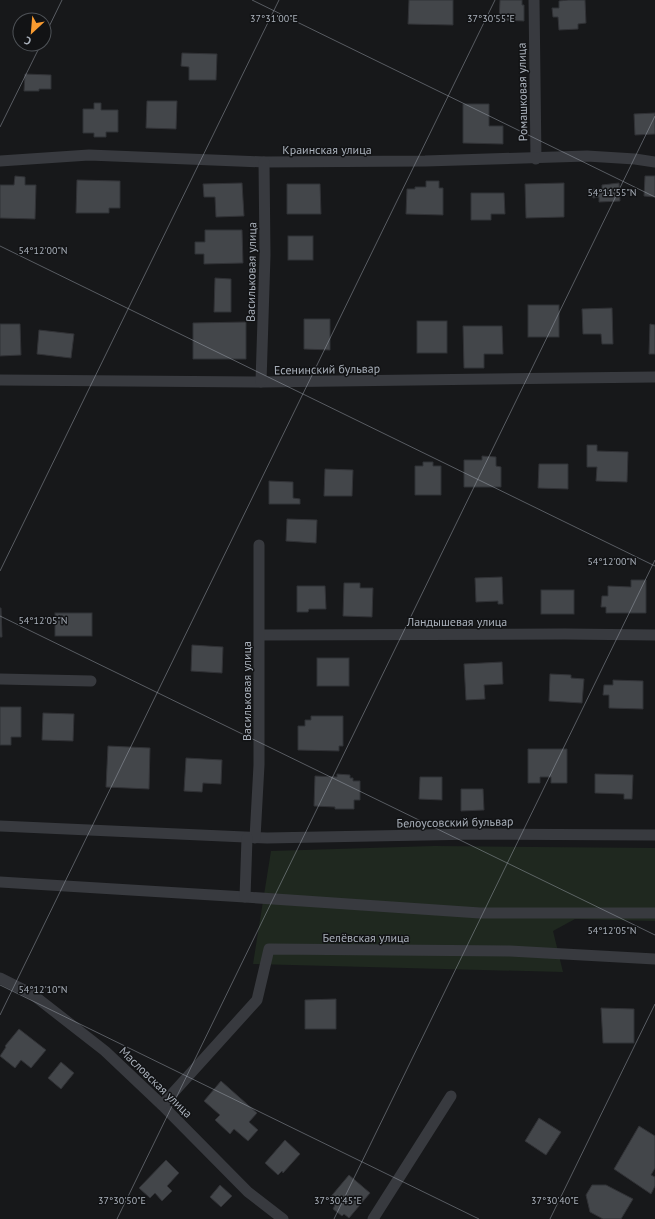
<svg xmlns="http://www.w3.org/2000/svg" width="655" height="1219" font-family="'PT Sans',sans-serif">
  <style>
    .green { fill: #1f281f }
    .building { fill: #43464a; stroke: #313236 }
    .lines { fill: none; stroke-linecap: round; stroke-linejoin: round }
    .street { stroke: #383a3f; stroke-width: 11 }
    .ticks { fill: none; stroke: #a9b0ba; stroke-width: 1; stroke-opacity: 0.45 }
    .labels { text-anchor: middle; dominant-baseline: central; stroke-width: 3; stroke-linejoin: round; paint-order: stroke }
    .street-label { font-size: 12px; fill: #a9b0ba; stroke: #121315 }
    .ticks-label { font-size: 10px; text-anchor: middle; fill: #a9b0ba; stroke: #121315; stroke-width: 3; stroke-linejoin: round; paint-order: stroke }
  </style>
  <rect width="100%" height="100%" fill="#17181a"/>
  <polygon class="green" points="434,846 655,848 655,921 575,919 553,931 563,972 253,964 271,851"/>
  <g class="building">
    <polygon points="409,0 453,0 453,25 408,24"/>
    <polygon points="500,0 522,0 522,5 524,5 524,21 499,20"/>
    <polygon points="568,0 585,0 586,23 578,24 578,29 559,30 558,17 553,17 552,8 559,8 559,1"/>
    <polygon points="182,53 217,54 216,80 189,80 189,67 181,66"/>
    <polygon points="25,74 51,75 51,89 39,89 39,91 24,91"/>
    <polygon points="147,101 177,101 176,129 146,128"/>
    <polygon points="94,103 101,103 101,110 118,110 118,132 106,132 106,137 94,137 94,133 83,133 83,109 94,109"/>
    <polygon points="463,104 489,104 489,126 503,126 503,144 463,143"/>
    <polygon points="655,113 655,134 635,135 634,114"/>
    <polygon points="15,176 25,177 25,185 36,185 35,219 0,218 0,185 14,185"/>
    <polygon points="645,176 655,176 655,197 644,196"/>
    <polygon points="77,180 120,181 120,208 109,208 109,213 76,213"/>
    <polygon points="426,181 439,181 439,188 443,188 443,215 406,214 407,189 415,189 415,187 426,187"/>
    <polygon points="242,183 244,216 216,217 215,197 204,197 203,184"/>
    <polygon points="564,183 564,217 526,218 525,184"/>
    <polygon points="619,183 620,201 599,202 599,197 593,198 592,189 602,189 602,185"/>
    <polygon points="287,184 320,184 321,214 287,214"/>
    <polygon points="471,193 504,193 505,214 491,214 491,220 471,220"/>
    <polygon points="205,230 242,230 243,263 204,264 204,254 195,254 195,242 205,242"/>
    <rect x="288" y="236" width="25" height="24"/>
    <polygon points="215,278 231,279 231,312 214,312"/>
    <rect x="528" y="305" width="31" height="32"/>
    <polygon points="612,308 613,344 602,344 601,334 583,334 582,309"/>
    <polygon points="304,319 330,319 330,350 304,349"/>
    <rect x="417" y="321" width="30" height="32"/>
    <polygon points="246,322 246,359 193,359 193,323"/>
    <polygon points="0,324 20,324 21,355 0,356"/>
    <polygon points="650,324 655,325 655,354 649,354"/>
    <polygon points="463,326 502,326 503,354 484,354 484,368 464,368"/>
    <polygon points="39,330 74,334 71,358 37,354"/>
    <polygon points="587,445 597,445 597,451 628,452 627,482 596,481 597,467 587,467"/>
    <polygon points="482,456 496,457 496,466 501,467 501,487 464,487 464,460 482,460"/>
    <polygon points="423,462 433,462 433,466 441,466 441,495 415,495 415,466 423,466"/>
    <polygon points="539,464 568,464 568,489 538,488"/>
    <polygon points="325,469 353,470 352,496 324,496"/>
    <polygon points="269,481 293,482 293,498 300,499 300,504 269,504"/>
    <polygon points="287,519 317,520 316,543 286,541"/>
    <polygon points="502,577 503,604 498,604 498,601 476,602 475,578"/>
    <polygon points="631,580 646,580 646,613 606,613 606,607 601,607 602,596 608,596 608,586 631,587"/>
    <polygon points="344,583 360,583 360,588 373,588 372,617 343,616"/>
    <polygon points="297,586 325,586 326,609 309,609 308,612 297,612"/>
    <rect x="541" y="590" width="33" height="24"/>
    <polygon points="0,608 1,608 2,637 0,637"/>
    <rect x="55" y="613" width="37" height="23"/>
    <polygon points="192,645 223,647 222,673 191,671"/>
    <rect x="317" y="658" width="32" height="28"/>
    <polygon points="502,662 503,684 484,685 485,699 466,700 464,664"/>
    <polygon points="550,674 571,675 571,678 584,679 582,703 549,701"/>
    <polygon points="613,680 643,681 643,709 609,708 609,695 603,695 604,685 613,685"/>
    <polygon points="0,707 21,707 21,737 11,737 11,745 0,745"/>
    <polygon points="43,713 74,714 73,741 42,740"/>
    <polygon points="311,716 343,716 343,746 339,746 339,751 298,750 298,726 305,726 305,720 311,720"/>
    <polygon points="108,746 150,748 149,789 106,787"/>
    <polygon points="528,749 567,749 567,783 551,783 551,777 540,777 540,783 528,783"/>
    <polygon points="186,758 222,760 221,784 203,783 202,792 184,791"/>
    <polygon points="337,774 350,775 350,778 353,778 353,781 360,781 360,800 354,800 354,809 335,809 335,807 314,806 315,776 337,777"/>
    <polygon points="595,774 633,775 632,799 624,799 624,794 595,793"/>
    <polygon points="420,777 442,777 442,800 419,799"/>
    <polygon points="461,789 483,789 484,810 461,811"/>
    <polygon points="336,999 336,1029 305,1029 305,1000"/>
    <polygon points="601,1008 634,1009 634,1043 603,1043"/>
    <polygon points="19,1029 46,1050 31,1068 21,1060 15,1068 0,1056 6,1047 5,1046"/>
    <polygon points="61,1062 74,1073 61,1089 48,1078"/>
    <polygon points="221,1081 257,1113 249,1122 258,1130 248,1141 234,1129 230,1134 215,1120 220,1115 204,1101"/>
    <polygon points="539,1118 561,1132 546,1155 525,1141"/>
    <polygon points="639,1126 655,1136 655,1168 651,1175 655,1177 655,1186 651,1194 614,1169"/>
    <polygon points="285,1140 300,1154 283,1173 282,1171 278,1175 265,1163"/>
    <polygon points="166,1160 179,1173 167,1186 172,1191 162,1201 155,1193 150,1198 139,1188"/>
    <polygon points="349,1175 370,1193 349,1218 344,1214 342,1216 333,1209 335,1205 328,1200"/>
    <polygon points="220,1185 232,1196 221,1207 210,1197"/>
    <polygon points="592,1185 606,1185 633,1199 621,1219 603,1219 590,1212 586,1195"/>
  </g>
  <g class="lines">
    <g class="street">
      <polyline points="534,0 536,159"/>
      <polyline points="0,161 89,155 264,162 425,161 587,156 635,159 655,162"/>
      <polyline points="0,380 261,382 655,377"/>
      <polyline points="261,382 265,255 264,162"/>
      <polyline points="260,635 565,634 655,635"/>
      <polyline points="0,679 91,681"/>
      <polyline points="0,826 267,838 477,834 655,835"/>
      <polyline points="255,838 259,765 259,545"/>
      <polyline points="0,882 245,897 480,913 655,913"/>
      <polyline points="245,897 247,838"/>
      <polyline points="0,978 32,994 105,1051 162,1105 248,1192 283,1219"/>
      <polyline points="162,1105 257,1000 269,949 510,951 655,959"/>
      <polyline points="373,1219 451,1096"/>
    </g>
  </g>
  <path class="ticks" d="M252,0L655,197M44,37L62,0M0,127L41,44M0,246L655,566M0,571L279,0M0,616L655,935M0,985L479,1219M0,1015L495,0M117,1219L655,116M334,1219L655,560M550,1219L655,1004"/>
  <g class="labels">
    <g class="street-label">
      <text transform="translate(522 92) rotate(-91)">Ромашковая улица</text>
      <text x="327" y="149">Краинская улица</text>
      <text transform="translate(251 272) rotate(-89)">Васильковая улица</text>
      <text transform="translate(327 369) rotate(-1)">Есенинский бульвар</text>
      <text x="457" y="621">Ландышевая улица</text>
      <text transform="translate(246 691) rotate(-90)">Васильковая улица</text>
      <text transform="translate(455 822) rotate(-1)">Белоусовский бульвар</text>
      <text x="366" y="937">Белёвская улица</text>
      <text transform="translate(156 1082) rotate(44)">Масловская улица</text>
    </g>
  </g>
  <g class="ticks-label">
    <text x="274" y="22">37°31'00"E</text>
    <text x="491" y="22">37°30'55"E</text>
    <text x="612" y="196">54°11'55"N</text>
    <text x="43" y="254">54°12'00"N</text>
    <text x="612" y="565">54°12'00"N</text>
    <text x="43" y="624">54°12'05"N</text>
    <text x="612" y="934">54°12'05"N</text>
    <text x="43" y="993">54°12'10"N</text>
    <text x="122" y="1204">37°30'50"E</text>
    <text x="338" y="1204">37°30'45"E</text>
    <text x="555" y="1204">37°30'40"E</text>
  </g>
  <g transform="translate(32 32) rotate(206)"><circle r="19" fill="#121315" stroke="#4e5257"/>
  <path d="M0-3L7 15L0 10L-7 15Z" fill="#f99b30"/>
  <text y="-6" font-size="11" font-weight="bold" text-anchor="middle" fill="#a9b0ba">С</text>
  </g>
</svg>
